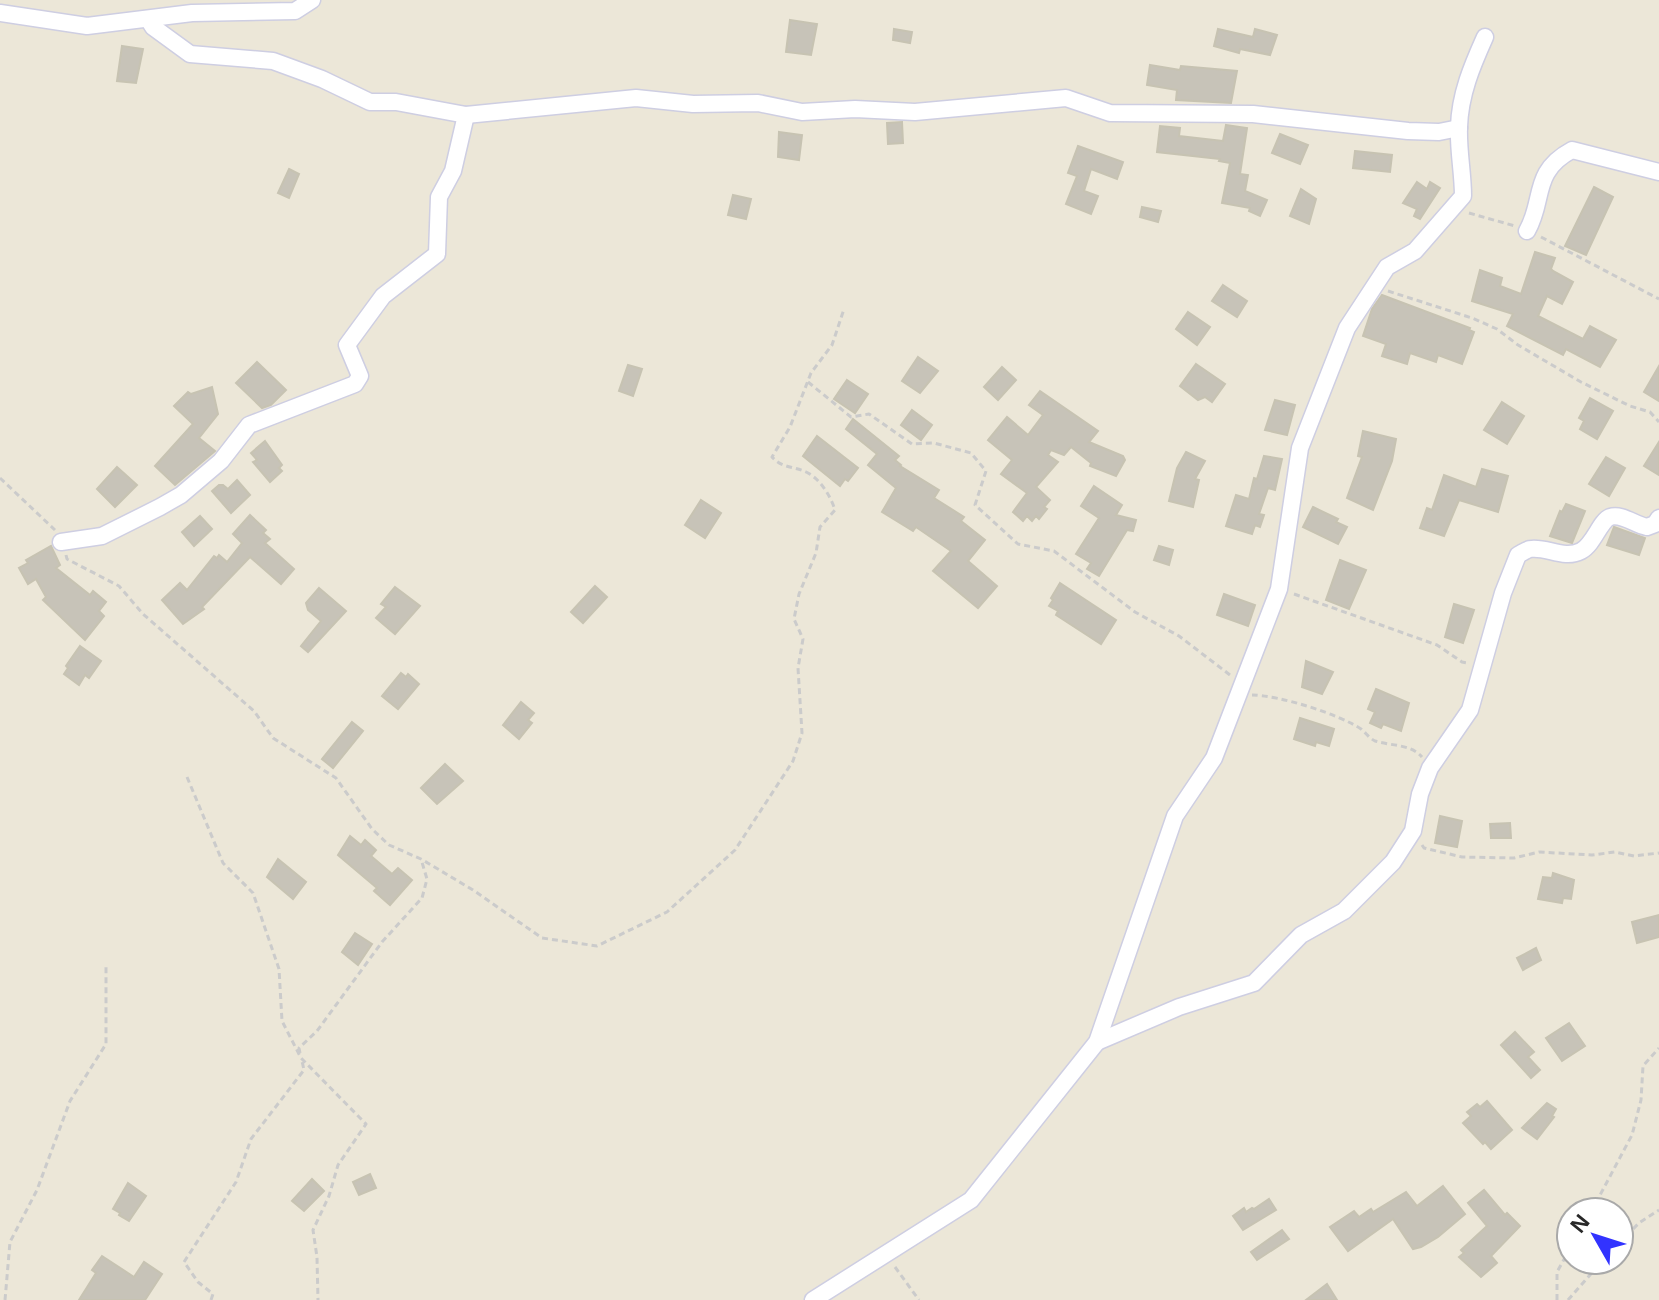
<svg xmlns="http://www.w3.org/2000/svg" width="1659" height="1300" font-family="Helvetica,sans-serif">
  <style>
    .building { fill: #c7c3b8; stroke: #c7c3b2; stroke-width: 2 }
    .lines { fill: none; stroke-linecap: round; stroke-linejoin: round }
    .minor-casing { stroke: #cecee2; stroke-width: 19 }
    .path { stroke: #cbcbcb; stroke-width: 3; stroke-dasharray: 6 4; stroke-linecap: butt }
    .minor { stroke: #fff; stroke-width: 16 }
  </style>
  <rect width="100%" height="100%" fill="#ece7d8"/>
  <g class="building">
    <polygon points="790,20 817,24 811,55 786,52"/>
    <polygon points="894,29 912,32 910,43 893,40"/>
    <polygon points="1218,29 1253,37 1255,29 1277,35 1270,55 1240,49 1239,53 1214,46"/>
    <polygon points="122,46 143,49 136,83 117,81"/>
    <polygon points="1150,65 1180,70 1181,66 1237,71 1231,103 1176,100 1177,90 1147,85"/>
    <polygon points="902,122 903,143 888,144 887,123"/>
    <polygon points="1226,125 1247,128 1240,174 1248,175 1245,191 1267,200 1260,216 1249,211 1250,208 1222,203 1230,163 1219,161 1220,159 1157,152 1160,126 1180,128 1179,136 1223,141"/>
    <polygon points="779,132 802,135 799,160 778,157"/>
    <polygon points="1280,134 1308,145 1300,164 1272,153"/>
    <polygon points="1078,146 1123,162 1117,179 1091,169 1084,191 1098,196 1091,214 1066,204 1077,176 1068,173"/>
    <polygon points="1355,151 1392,155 1390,172 1353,168"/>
    <polygon points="289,169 299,174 289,198 278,193"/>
    <polygon points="1417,182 1427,189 1430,182 1440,188 1420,219 1414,216 1417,209 1403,203"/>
    <polygon points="1594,187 1613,197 1586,255 1565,246"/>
    <polygon points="1301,189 1316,199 1309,224 1290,216"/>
    <polygon points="733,195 751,199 746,219 728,215"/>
    <polygon points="1142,207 1161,211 1158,222 1140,217"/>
    <polygon points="1535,252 1555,258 1551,269 1553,271 1573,282 1562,304 1547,296 1538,316 1583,339 1590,326 1616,340 1600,367 1566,349 1563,355 1507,326 1513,314 1472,301 1480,270 1502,278 1500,286 1521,294"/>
    <polygon points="1223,285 1247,301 1237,317 1212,301"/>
    <polygon points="1382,295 1470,328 1469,330 1474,332 1462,364 1438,355 1436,362 1410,353 1407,364 1382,356 1386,344 1363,336 1372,309"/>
    <polygon points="1188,312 1210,327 1197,345 1176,329"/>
    <polygon points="918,357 938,371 920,393 902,381"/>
    <polygon points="257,362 286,390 271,405 262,408 236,383"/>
    <polygon points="1196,364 1225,384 1212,402 1205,397 1198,400 1180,386"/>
    <polygon points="628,365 642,369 633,396 619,391"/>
    <polygon points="1659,366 1659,401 1644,392"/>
    <polygon points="1002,367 1016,380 998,400 984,387"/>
    <polygon points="847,380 868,394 855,413 834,399"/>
    <polygon points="212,387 218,414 199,438 215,451 175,485 155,466 193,424 174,406 188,392 191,394"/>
    <polygon points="1040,391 1098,431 1089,442 1123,456 1125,460 1116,476 1090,466 1091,463 1071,447 1064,455 1051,450 1048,455 1058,462 1036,487 1050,500 1044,507 1047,509 1039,519 1036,516 1032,521 1027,516 1023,521 1013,512 1027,493 1001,474 1012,460 988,440 1007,417 1028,435 1043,415 1029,405"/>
    <polygon points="1590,398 1613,411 1597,439 1580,429 1584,421 1579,418"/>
    <polygon points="1275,400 1295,405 1287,435 1265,430"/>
    <polygon points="1502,402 1524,416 1507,444 1484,430"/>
    <polygon points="912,410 932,425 921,440 901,425"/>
    <polygon points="853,419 899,456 895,460 901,465 900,466 939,490 934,498 964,517 961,521 985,540 968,561 997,586 978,608 933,571 951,551 916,527 913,531 882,512 896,488 868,465 877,454 846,429"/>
    <polygon points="1363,431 1396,439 1392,461 1373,510 1347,498 1362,457 1358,456"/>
    <polygon points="817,436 858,468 848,481 845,479 840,486 803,456"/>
    <polygon points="265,441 282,465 279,468 282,471 270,482 253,462 257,460 251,453"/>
    <polygon points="1659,442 1659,475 1644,466"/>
    <polygon points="1186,452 1205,461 1195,479 1199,480 1193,507 1169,501 1177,468"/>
    <polygon points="1264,456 1282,459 1275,490 1268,488 1259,514 1264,515 1260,527 1255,525 1252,534 1226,526 1236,495 1249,499 1254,478 1257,479"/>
    <polygon points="1606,457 1625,468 1609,496 1589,484"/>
    <polygon points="117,467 137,485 115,507 97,489"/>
    <polygon points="1482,469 1508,476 1498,512 1459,500 1444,536 1420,528 1427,508 1432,510 1444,475 1476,487"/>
    <polygon points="237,480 250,495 231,513 212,491 219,485 223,485 228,489"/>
    <polygon points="1094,486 1122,505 1116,515 1136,520 1133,531 1127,530 1099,576 1087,569 1091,563 1076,554 1099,518 1081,506"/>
    <polygon points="701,500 721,513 705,538 685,525"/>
    <polygon points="1566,504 1585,511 1572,543 1550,536 1560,511 1562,512"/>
    <polygon points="1313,507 1338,519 1336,522 1347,527 1338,544 1303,527"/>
    <polygon points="250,515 266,530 263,533 270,539 265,543 294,569 281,584 250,557 202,607 204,609 183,624 162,600 180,583 187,590 214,556 217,558 219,555 227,562 242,543 233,534"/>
    <polygon points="200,516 212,529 194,546 182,532"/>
    <polygon points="1614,527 1645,538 1639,555 1607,545"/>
    <polygon points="51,546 60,565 56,568 90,595 93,591 106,602 99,611 104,616 85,640 43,600 46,597 36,579 28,584 19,568 28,563 26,560"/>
    <polygon points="1159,546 1173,550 1169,565 1154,560"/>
    <polygon points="1340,560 1366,570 1349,609 1326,600"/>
    <polygon points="1060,583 1116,620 1101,644 1056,615 1058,611 1049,606 1053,600 1051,598"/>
    <polygon points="595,586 607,597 583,623 571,612"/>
    <polygon points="395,587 420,606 395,634 376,618 386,607 381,604"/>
    <polygon points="319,588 346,611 308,652 301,646 321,621 308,610 306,603"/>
    <polygon points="1224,594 1255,605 1248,626 1217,615"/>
    <polygon points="1454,604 1474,610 1463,643 1445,637"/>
    <polygon points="80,646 101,661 89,678 85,675 79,685 64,674 68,668 66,666"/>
    <polygon points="1306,661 1333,672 1322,694 1302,687"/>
    <polygon points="401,673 406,677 408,674 419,684 398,709 382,696"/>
    <polygon points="1376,689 1409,703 1401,731 1383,724 1381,728 1370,723 1375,712 1368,709"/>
    <polygon points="521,702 534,713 528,720 532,723 519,739 503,725"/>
    <polygon points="1300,718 1334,729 1329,746 1316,742 1315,746 1294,739"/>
    <polygon points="352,722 363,731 333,768 322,759"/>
    <polygon points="445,764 463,781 437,804 421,788"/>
    <polygon points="1440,816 1462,821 1457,847 1435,843"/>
    <polygon points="1510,823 1511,838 1491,838 1490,824"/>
    <polygon points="350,836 361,845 365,840 376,850 371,856 392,874 398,868 412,880 390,905 374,891 377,888 338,855"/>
    <polygon points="278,859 306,882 293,899 267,877"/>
    <polygon points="1553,873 1574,880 1571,899 1563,898 1562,903 1538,899 1543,877 1552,878"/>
    <polygon points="1659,915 1659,937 1637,943 1632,922"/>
    <polygon points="355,933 372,944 358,965 342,952"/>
    <polygon points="1536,948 1541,960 1523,970 1517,958"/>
    <polygon points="1569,1023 1585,1046 1562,1061 1546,1038"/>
    <polygon points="1515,1032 1534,1052 1528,1057 1540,1070 1531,1078 1501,1045"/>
    <polygon points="1487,1101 1512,1130 1491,1149 1485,1142 1483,1144 1463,1123 1471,1116 1467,1112 1477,1104 1480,1107"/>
    <polygon points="1547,1103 1556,1109 1552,1116 1554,1117 1537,1139 1522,1128"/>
    <polygon points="370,1174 376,1188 359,1195 353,1182"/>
    <polygon points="312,1179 324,1191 304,1211 292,1201"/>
    <polygon points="128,1183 146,1196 129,1221 119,1215 120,1213 113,1209"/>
    <polygon points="1443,1186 1465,1214 1438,1237 1421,1247 1413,1249 1393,1219 1348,1251 1330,1227 1354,1211 1359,1217 1371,1209 1373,1212 1406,1192 1417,1206"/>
    <polygon points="1484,1190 1505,1215 1507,1213 1520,1226 1491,1256 1497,1263 1481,1277 1459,1257 1464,1253 1461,1250 1487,1226 1468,1203"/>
    <polygon points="1269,1199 1276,1210 1243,1230 1233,1216 1244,1208 1246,1212 1252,1208 1254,1209"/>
    <polygon points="1282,1230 1289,1239 1257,1260 1251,1252"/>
    <polygon points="102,1256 134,1277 144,1262 162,1274 145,1300 79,1300 96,1273 92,1270"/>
    <polygon points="1327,1284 1337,1300 1306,1300"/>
  </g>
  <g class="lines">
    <defs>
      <g id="minor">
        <polyline points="0,13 87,26 192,13 295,11 312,0"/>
        <polyline points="148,19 153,27 190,54 273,61 322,79 370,102 396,102 466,115 636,98 693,104 758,103 802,112 855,109 915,112 1066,98 1110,113 1253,114 1408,131 1439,132 1459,128"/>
        <path d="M1527,231C1545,200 1531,172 1572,150L1659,172"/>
        <polyline points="61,542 102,536 160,507 181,495 221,461 249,425 355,384 360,376 347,345 383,296 437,254 439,197 453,171 466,115"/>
        <path d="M1097,1042L1179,1007L1254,983L1301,935L1344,911L1393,862L1413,831L1420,794L1430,768L1470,710L1503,593L1518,555C1522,553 1526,550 1530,549C1546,546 1564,560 1581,551C1594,544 1600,521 1610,517C1622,513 1635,525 1647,527L1655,524L1659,518"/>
        <path d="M813,1300L971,1200L1097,1042L1175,816L1214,758L1279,589L1300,448L1347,328L1387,267L1415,251L1463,196C1463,173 1458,150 1459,127C1460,94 1472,66 1485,37"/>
      </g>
    </defs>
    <use href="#minor" class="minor-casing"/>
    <g class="path">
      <polyline points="1469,213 1515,226"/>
      <polyline points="1541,237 1659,299"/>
      <polyline points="1388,291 1472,318 1497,329 1518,345 1581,382 1630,406 1650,412 1659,422"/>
      <polyline points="808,382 851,417 869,414 912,444 934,443 971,453 986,471 975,505 1018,544 1054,551 1135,612 1179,636 1230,675"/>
      <polyline points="0,478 55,530"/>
      <path d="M66,555L67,559L119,586L143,614L254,711L273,738L336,778L372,829L389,845L421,859L473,890L542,938L597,946L667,912L735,850L793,761L802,733L798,668L803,639L794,619L799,594L816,553L820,527L835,510C831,497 821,480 808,473C795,466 783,469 772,457L790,427L811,373L832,345L844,309"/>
      <polyline points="1294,594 1437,645 1462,662 1468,663"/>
      <path d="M1252,695C1278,695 1339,714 1361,729C1366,733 1369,738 1375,741C1391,746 1411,744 1422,757"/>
      <polyline points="187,777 223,863 253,893 279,969 282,1021 301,1058 366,1124 338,1165 329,1196 313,1230 317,1257 318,1300"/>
      <polyline points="1422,845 1424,848 1462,857 1514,858 1539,852 1592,855 1615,852 1634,856 1659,853"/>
      <polyline points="300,1053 299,1048 317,1031 382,942 422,898 427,879 421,859"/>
      <polyline points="1591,1212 1632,1135 1641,1100 1643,1066 1659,1048"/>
      <polyline points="1619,1243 1639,1223 1659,1210"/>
      <polyline points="895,1267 919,1300"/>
      <polyline points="5,1300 10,1242 37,1190 70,1101 106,1044 106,965"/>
      <polyline points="211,1300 213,1294 198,1282 184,1262 236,1182 251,1139 304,1070 302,1061"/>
      <polyline points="1557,1300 1557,1272 1571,1247"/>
      <polyline points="1568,1300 1603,1260"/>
    </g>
    <use href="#minor" class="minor"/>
  </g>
  <g transform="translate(1595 1236) rotate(309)"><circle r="38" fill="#ffffff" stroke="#a9a9a9" stroke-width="2"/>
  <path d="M0-6L14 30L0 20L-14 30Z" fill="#3233ff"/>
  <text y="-12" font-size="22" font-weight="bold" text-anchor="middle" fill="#282828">N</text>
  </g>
</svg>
